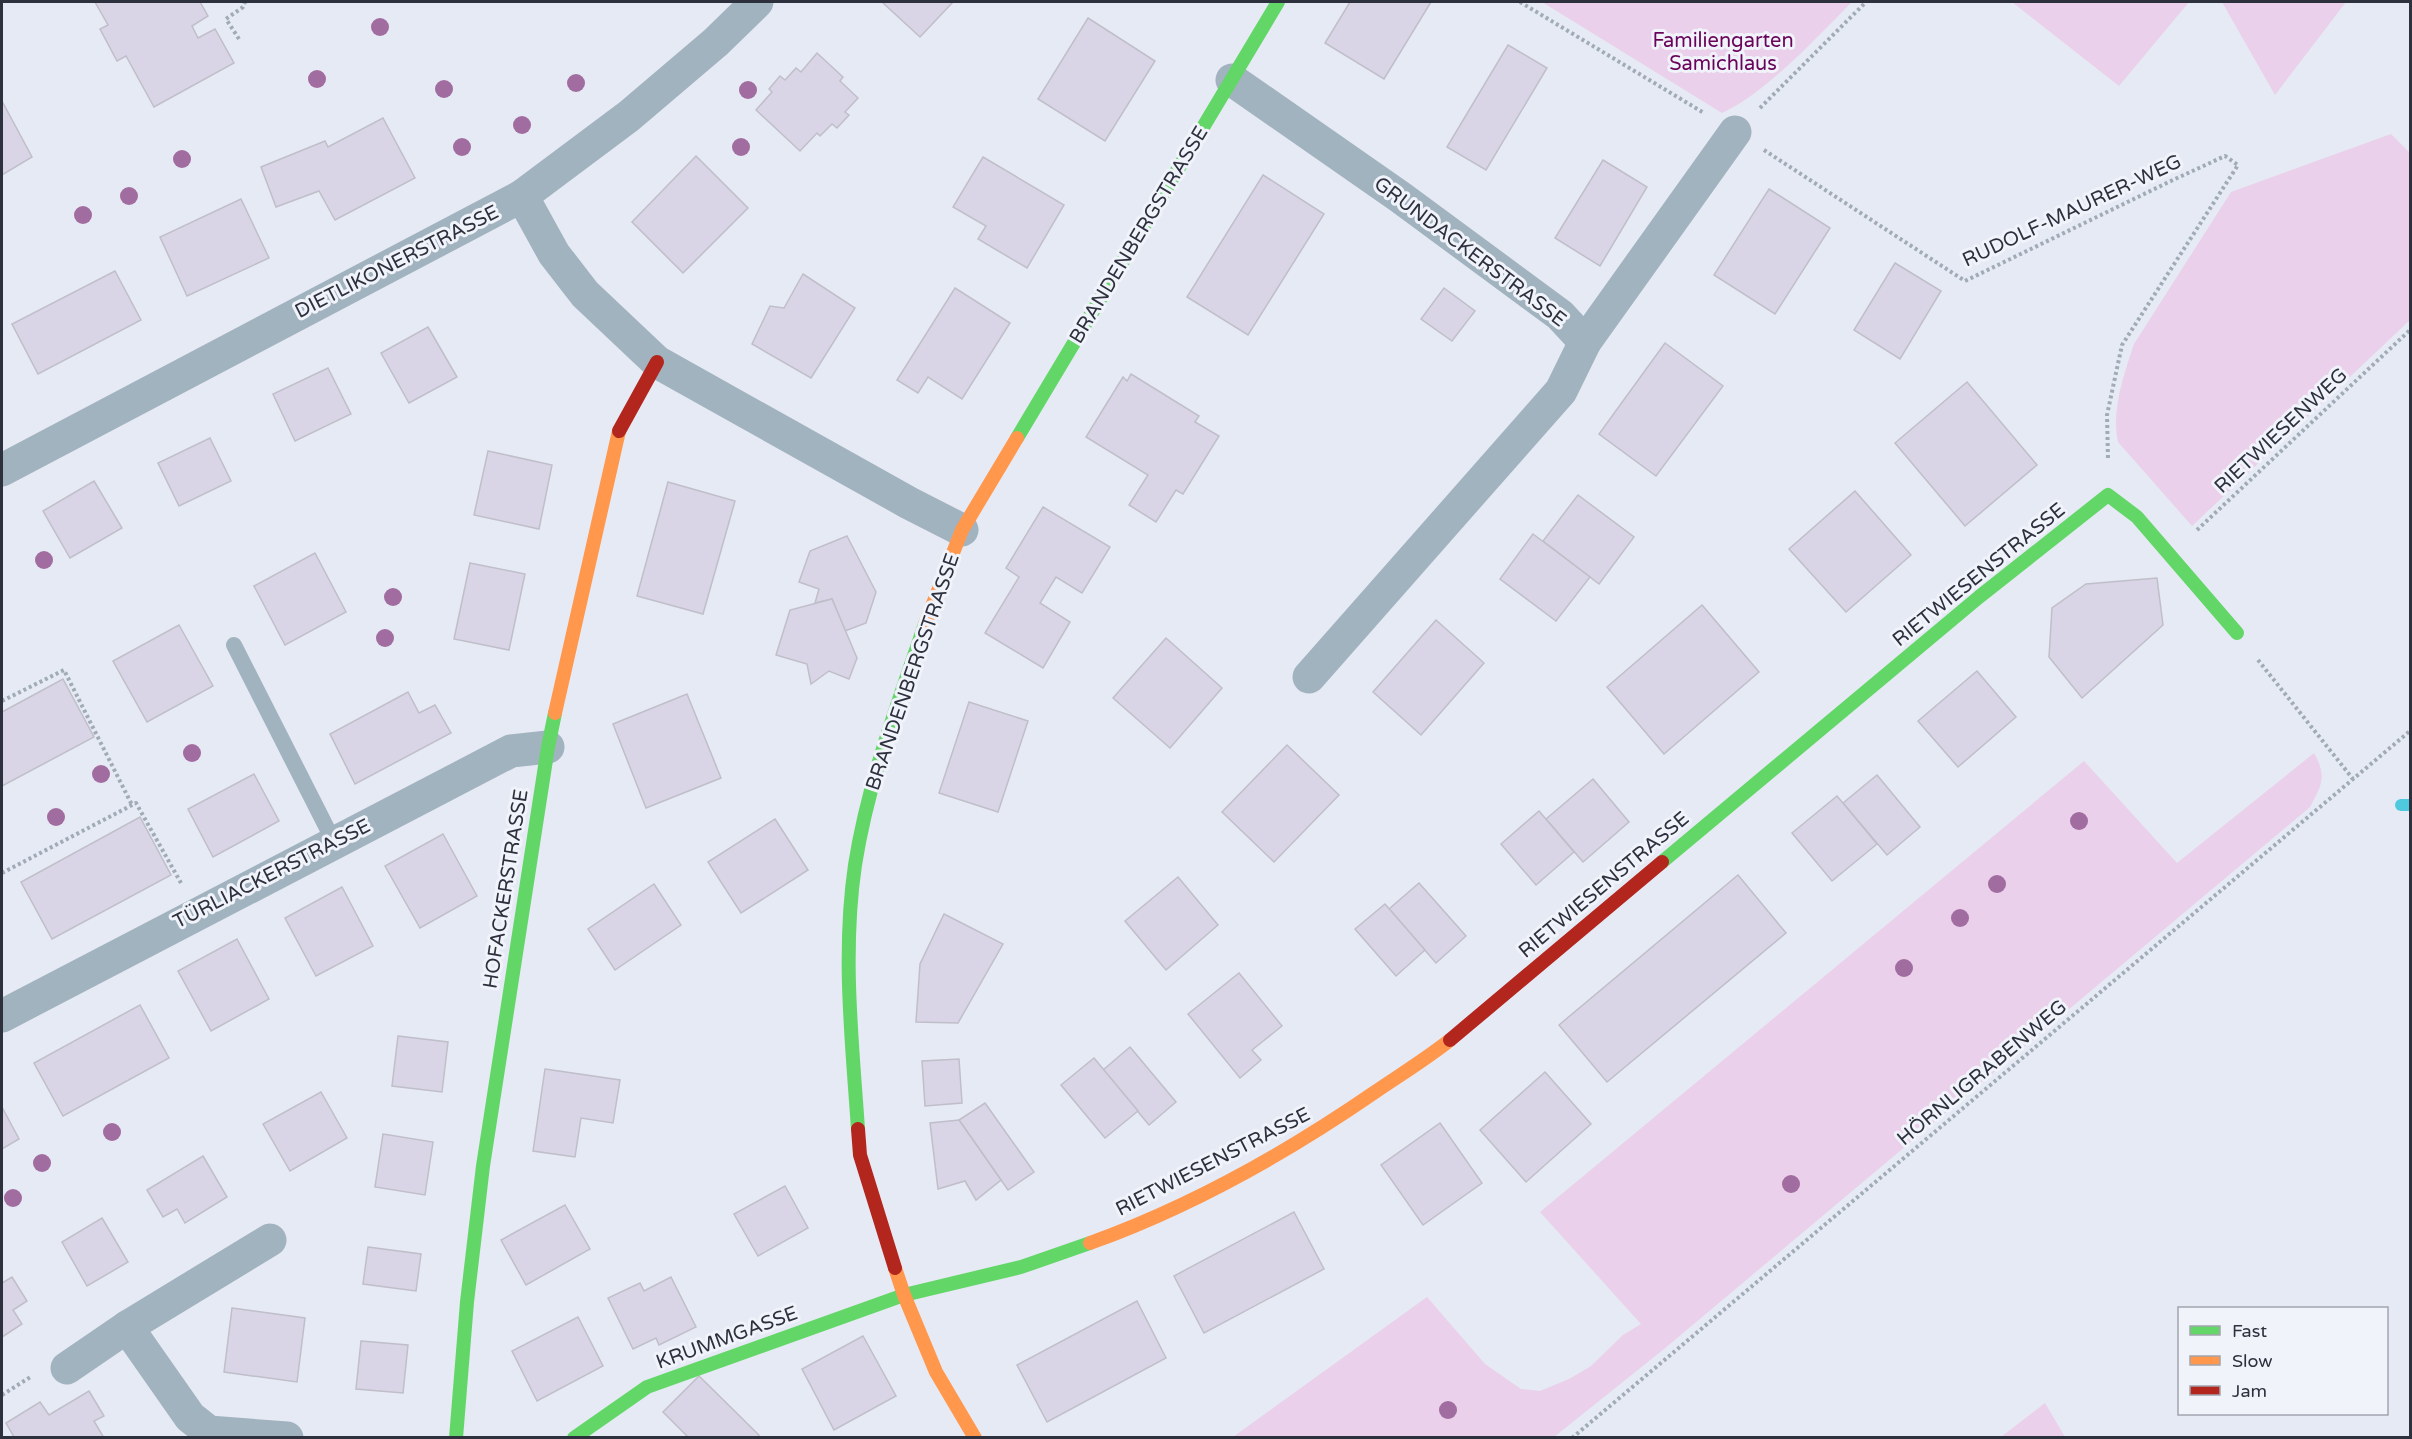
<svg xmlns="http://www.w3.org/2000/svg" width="2412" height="1439" font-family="'Varela Round',sans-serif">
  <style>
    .green { fill: #ead0ea }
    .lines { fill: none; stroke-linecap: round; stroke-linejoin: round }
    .stream { stroke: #4ec9dd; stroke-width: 12 }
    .building { fill: #d9d5e6; stroke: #bfbec9; stroke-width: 1.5 }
    .path { stroke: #a0abb6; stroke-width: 4; stroke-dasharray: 3 3; stroke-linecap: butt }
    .lane { stroke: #a2b3c0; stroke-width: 16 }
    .street { stroke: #a2b3c0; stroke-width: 33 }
    .fast { stroke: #63d668; stroke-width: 14 }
    .slow { stroke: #ff974d; stroke-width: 14 }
    .jam { stroke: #b3261e; stroke-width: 14 }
    .tree { fill: #a16c9f }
    .labels { text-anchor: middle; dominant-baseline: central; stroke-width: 6; stroke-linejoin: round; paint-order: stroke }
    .park-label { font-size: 20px; fill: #69045a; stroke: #f1f3fa }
    .street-label { font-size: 20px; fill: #2d303d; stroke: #f1f3fa }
  </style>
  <rect width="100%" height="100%" fill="#e6eaf4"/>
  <g class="green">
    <path d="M1542,2H1852C1817,37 1766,93 1722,113Z"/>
    <polygon points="2012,2 2189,2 2119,86"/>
    <polygon points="2222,2 2346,2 2275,95"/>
    <path d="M2391,134L2410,153V320L2192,526L2118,442C2111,411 2124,374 2134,344L2231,192Z"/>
    <path d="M2314,753C2327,776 2322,785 2310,807L1664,1349L1554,1437H1233L1427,1297L1485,1364L1521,1389L1540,1391L1569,1379L1591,1366L1623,1335L1641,1324L1540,1212L2084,761L2177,863Z"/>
    <polygon points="2045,1403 2065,1437 2001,1437"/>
  </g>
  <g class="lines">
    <polyline class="stream" points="2401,805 2410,805"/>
  </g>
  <g class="building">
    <polygon points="95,2 200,2 208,16 192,26 198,38 215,29 234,63 154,107 126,56 117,61 100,29 108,25"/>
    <polygon points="882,2 953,2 920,37"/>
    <polygon points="1350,2 1431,2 1384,79 1325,43"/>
    <polygon points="1088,18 1155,61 1105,141 1038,99"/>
    <polygon points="1508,45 1547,68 1486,170 1447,147"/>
    <polygon points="817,53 843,77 840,81 858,98 845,112 849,115 837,128 832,124 820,136 817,133 800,151 756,110 772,92 769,89 780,76 785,80 796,68 801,72"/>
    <polygon points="2,101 32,157 2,175"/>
    <polygon points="383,118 415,178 335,220 319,191 276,207 261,167 325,141 328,147"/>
    <polygon points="696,156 748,208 683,273 632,222"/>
    <polygon points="983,157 1064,205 1027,268 978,239 986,226 953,207"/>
    <polygon points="1603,160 1647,187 1600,266 1555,238"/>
    <polygon points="1263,175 1324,214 1248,335 1187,297"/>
    <polygon points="1769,189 1830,228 1775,314 1714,275"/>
    <polygon points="241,199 269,258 187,296 160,237"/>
    <polygon points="1895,263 1941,291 1900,359 1854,330"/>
    <polygon points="115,271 141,320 38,374 12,324"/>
    <polygon points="803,274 855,308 811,378 752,344 770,306 784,308"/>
    <polygon points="955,288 1010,323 962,399 928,377 918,393 897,380"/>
    <polygon points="1444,288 1475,311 1452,341 1421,319"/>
    <polygon points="428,327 457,377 409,403 381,353"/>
    <polygon points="1665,343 1723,386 1656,476 1599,434"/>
    <polygon points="328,368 351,414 295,441 273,394"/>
    <polygon points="1131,374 1199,416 1195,422 1219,436 1183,494 1176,490 1156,522 1129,505 1148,475 1086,437 1123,377 1127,381"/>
    <polygon points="1967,382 2037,465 1965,526 1895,443"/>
    <polygon points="210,438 231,481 179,506 158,463"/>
    <polygon points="488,451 552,465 539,529 474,515"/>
    <polygon points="94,481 122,528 70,558 43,511"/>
    <polygon points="668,482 735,501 703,614 637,596"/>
    <polygon points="1855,491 1911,555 1846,612 1789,549"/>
    <polygon points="1578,495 1634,537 1599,584 1543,541"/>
    <polygon points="1043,507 1110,547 1082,593 1056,577 1040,603 1070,622 1043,668 985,633 1019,577 1006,568"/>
    <polygon points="1533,534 1590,577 1556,621 1500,579"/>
    <polygon points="847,536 876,592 866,623 845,631 832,599 815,603 819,589 799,582 810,551"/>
    <polygon points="315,553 346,612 285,645 254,586"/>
    <polygon points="470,563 525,574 509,650 454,639"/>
    <polygon points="2157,578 2163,625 2082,698 2049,657 2052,608 2086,584"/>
    <polygon points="832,599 857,658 849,679 829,671 811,684 807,664 776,655 790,610"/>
    <polygon points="1702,605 1759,672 1664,754 1607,687"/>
    <polygon points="1436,620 1484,663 1421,735 1373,692"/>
    <polygon points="179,625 213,686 147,722 113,661"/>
    <polygon points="1166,638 1222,688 1170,748 1113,698"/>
    <polygon points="1977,671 2016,717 1958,767 1918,721"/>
    <polygon points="63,679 94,737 2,786 2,712"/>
    <polygon points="408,692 419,713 435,705 451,733 355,784 330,734"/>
    <polygon points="687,694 721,778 646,808 613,724"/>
    <polygon points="969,702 1028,721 998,812 939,793"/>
    <polygon points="1287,745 1339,795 1274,862 1222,812"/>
    <polygon points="254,774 279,821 213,857 188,809"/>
    <polygon points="1877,775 1920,827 1887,855 1843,803"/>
    <polygon points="1593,779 1629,822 1583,862 1546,819"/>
    <polygon points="1837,796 1877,844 1832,881 1792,833"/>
    <polygon points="1539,811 1574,852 1536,885 1501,844"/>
    <polygon points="140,817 171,875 52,939 21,882"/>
    <polygon points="775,819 808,870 741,913 708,862"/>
    <polygon points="443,834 477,896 420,928 385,866"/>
    <polygon points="1738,875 1786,933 1607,1082 1559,1025"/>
    <polygon points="1178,877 1218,925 1166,970 1125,921"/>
    <polygon points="1419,883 1466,936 1436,963 1389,909"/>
    <polygon points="654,884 681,925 615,970 588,929"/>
    <polygon points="342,887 373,946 316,976 285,918"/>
    <polygon points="1385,904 1425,950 1396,976 1355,929"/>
    <polygon points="944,914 1003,944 958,1023 916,1022 920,964"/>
    <polygon points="237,939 269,999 211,1031 178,971"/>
    <polygon points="1239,973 1282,1026 1252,1050 1261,1060 1240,1078 1188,1014"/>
    <polygon points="140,1005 169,1058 63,1116 34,1063"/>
    <polygon points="398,1036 448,1042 442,1092 392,1086"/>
    <polygon points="1130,1047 1176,1102 1149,1125 1103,1070"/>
    <polygon points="1094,1058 1138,1111 1105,1138 1061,1085"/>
    <polygon points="959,1059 962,1103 925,1106 922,1061"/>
    <polygon points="545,1069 620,1080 613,1123 581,1118 575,1157 533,1151"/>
    <polygon points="1545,1072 1591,1124 1526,1182 1480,1130"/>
    <polygon points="321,1092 347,1138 290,1171 263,1124"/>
    <polygon points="985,1103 1034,1172 1008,1190 959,1120"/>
    <polygon points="2,1107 19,1139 2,1149"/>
    <polygon points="959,1120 1001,1180 976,1200 965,1181 938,1189 930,1123"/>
    <polygon points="1440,1123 1482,1183 1423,1225 1381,1165"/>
    <polygon points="383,1134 433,1142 425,1195 375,1187"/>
    <polygon points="203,1156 227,1197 185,1223 177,1209 163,1217 147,1190"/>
    <polygon points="785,1186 808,1228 758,1256 734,1214"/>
    <polygon points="565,1205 590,1249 526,1285 501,1240"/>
    <polygon points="1294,1212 1324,1269 1204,1333 1174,1276"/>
    <polygon points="102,1218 128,1262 87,1286 62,1242"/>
    <polygon points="368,1247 421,1254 416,1291 363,1284"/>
    <polygon points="12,1277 27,1301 13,1310 22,1324 2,1337 2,1283"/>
    <polygon points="671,1277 696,1327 659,1345 656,1338 633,1349 608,1298 640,1283 644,1291"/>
    <polygon points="1137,1301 1166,1358 1047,1422 1017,1365"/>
    <polygon points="232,1308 305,1318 297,1382 224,1372"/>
    <polygon points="578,1317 603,1366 537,1401 512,1351"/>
    <polygon points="863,1336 896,1396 834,1430 802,1369"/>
    <polygon points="361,1341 408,1345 403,1393 356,1389"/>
    <polygon points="699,1376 759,1435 757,1438 689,1438 663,1412"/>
    <polygon points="89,1391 104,1416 94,1421 104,1438 12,1438 14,1437 6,1423 40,1402 49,1415"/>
  </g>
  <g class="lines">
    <g class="path">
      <polyline points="1520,2 1704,113"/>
      <polyline points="239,39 226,19 243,7 245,2"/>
      <polyline points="1760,108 1866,2"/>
      <polyline points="1764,150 1965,281 2175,179 2225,156 2238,165 2122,345 2107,415 2108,459"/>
      <polyline points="2197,530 2410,330"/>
      <polyline points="2258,660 2353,779"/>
      <polyline points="2,701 64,670 132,805"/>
      <polyline points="2,873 136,803 181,883"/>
      <polyline points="2,1395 32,1376"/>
      <polyline points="1572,1438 2410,731"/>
    </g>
    <polyline class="lane" points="234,645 334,842"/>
    <g class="street">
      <polyline points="1232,80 1400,197 1560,315 1585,342 1561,391 1309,677"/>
      <polyline points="522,196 554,254 585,294 657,362 909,503 962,530"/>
      <polyline points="1585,342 1735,132"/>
      <polyline points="2,470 522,196 629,116 716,42 757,2"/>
      <polyline points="2,1016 511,751 548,747"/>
      <polyline points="270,1240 127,1327 190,1417 209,1432 287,1438"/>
      <polyline points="67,1368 127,1327"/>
    </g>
    <g class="fast">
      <polyline points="1017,438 1278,2"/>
      <polyline points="1662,862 1979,597 2108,495 2137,517 2237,633"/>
      <path d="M858,1129C852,1041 842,953 855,865C868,782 898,703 925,624"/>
      <polyline points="456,1438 467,1302 483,1166 548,747 555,713"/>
      <polyline points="574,1438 647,1387 904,1295 1021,1267 1090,1243"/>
    </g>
    <g class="slow">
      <polyline points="925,624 962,530 1017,438"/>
      <polyline points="555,713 619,431"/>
      <path d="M1090,1243C1190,1207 1288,1152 1375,1092C1400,1075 1426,1059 1450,1040"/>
      <polyline points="895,1268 904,1295 936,1372 975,1438"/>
    </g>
    <g class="jam">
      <polyline points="619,431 657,362"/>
      <polyline points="1450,1040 1662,862"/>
      <polyline points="858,1129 860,1155 895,1268"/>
    </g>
  </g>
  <g class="tree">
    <circle cx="380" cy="27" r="9"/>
    <circle cx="317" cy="79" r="9"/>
    <circle cx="576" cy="83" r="9"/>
    <circle cx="444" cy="89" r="9"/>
    <circle cx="748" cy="90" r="9"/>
    <circle cx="522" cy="125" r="9"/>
    <circle cx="462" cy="147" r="9"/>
    <circle cx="741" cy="147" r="9"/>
    <circle cx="182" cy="159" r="9"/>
    <circle cx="129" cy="196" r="9"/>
    <circle cx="83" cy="215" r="9"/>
    <circle cx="44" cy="560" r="9"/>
    <circle cx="393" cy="597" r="9"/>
    <circle cx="385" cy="638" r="9"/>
    <circle cx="192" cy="753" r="9"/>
    <circle cx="101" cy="774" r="9"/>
    <circle cx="56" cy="817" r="9"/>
    <circle cx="2079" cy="821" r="9"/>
    <circle cx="1997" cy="884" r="9"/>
    <circle cx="1960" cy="918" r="9"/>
    <circle cx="1904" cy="968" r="9"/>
    <circle cx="112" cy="1132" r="9"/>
    <circle cx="42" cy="1163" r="9"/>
    <circle cx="1791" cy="1184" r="9"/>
    <circle cx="13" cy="1198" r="9"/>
    <circle cx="1448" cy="1410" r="9"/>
  </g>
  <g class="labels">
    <g class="park-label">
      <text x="1723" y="41">Familiengarten<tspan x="1723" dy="23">Samichlaus</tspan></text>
    </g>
    <g class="street-label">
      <text transform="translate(2072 211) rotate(-25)">RUDOLF-MAURER-WEG</text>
      <text transform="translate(1139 235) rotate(-59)">BRANDENBERGSTRASSE</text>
      <text transform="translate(1470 252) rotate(37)">GRUNDACKERSTRASSE</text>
      <text transform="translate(397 262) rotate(-27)">DIETLIKONERSTRASSE</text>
      <text transform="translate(2281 431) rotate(-43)">RIETWIESENWEG</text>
      <text transform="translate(1979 575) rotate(-39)">RIETWIESENSTRASSE</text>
      <text transform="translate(913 672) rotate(-71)">BRANDENBERGSTRASSE</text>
      <text transform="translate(272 874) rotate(-27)">TÜRLIACKERSTRASSE</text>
      <text transform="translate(1604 885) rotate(-40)">RIETWIESENSTRASSE</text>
      <text transform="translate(506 889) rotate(-81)">HOFACKERSTRASSE</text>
      <text transform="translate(1982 1073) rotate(-40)">HÖRNLIGRABENWEG</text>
      <text transform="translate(1213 1162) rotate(-27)">RIETWIESENSTRASSE</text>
      <text transform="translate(727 1338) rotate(-20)">KRUMMGASSE</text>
    </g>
  </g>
  <rect width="2412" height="1439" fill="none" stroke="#2d303d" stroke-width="6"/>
  <rect x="2178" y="1307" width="210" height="108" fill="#f1f3fa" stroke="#a3a5ae" stroke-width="1.5"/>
  <rect x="2190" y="1326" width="30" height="9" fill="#63d668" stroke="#a3a5ae" stroke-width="1.5"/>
  <text x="2232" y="1337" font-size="18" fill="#2d303d">Fast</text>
  <rect x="2190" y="1356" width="30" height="9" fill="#ff974d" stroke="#a3a5ae" stroke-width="1.5"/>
  <text x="2232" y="1367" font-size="18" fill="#2d303d">Slow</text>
  <rect x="2190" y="1386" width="30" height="9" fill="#b3261e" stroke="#a3a5ae" stroke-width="1.5"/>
  <text x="2232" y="1397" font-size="18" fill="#2d303d">Jam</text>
</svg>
